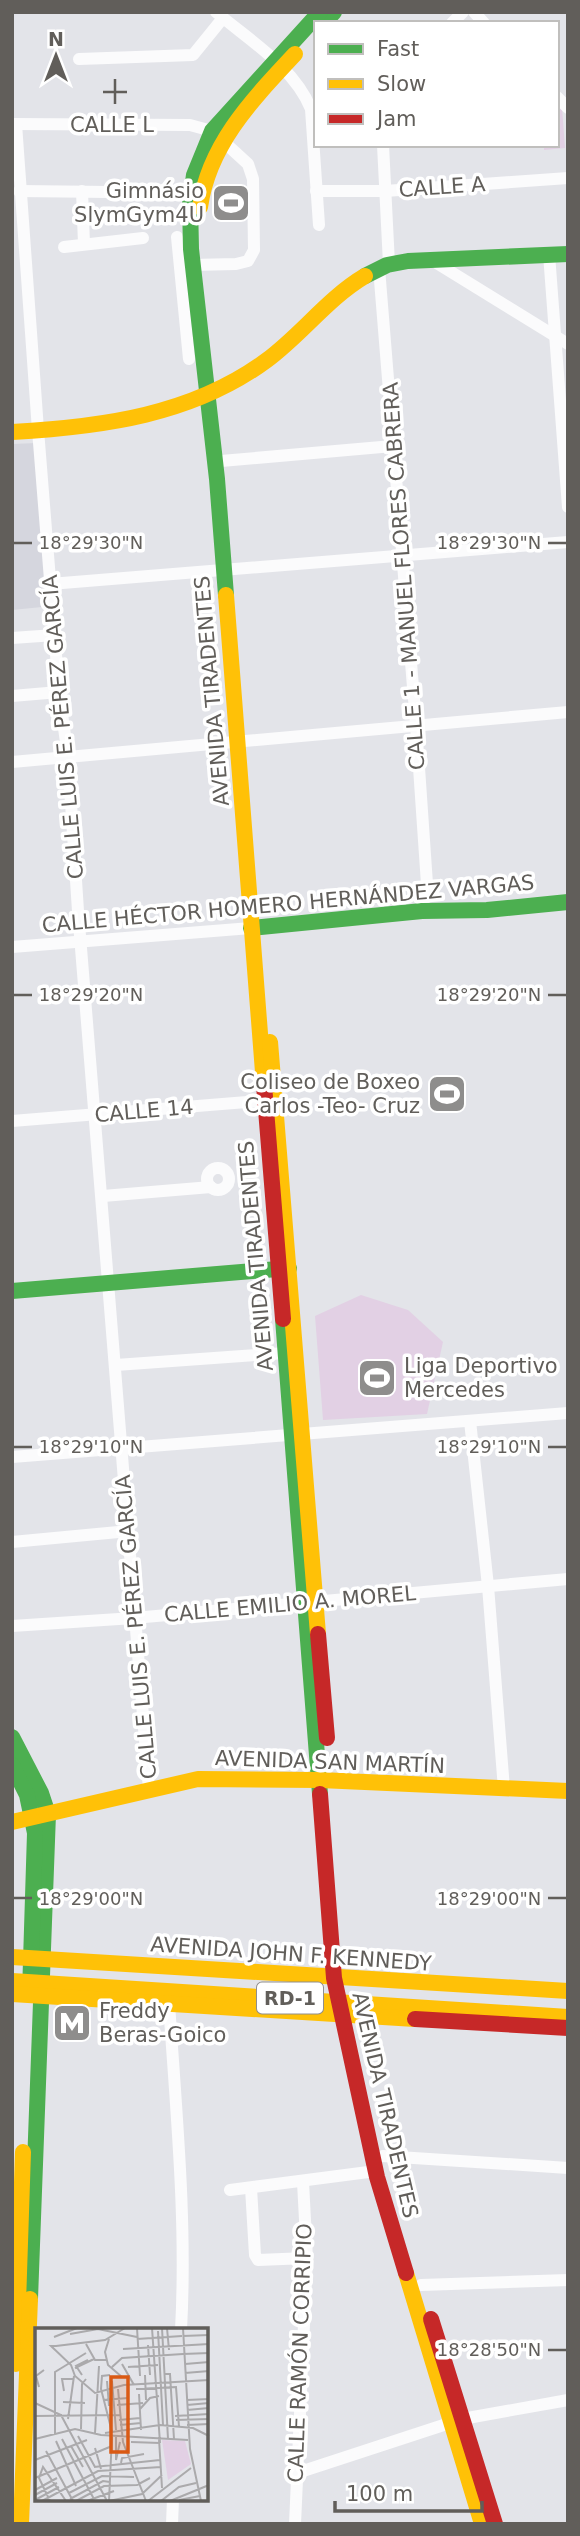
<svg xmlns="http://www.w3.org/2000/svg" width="580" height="2536" font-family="'DejaVu Sans',sans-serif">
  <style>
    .education { fill: #d5d6de }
    .green { fill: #e2d0e4 }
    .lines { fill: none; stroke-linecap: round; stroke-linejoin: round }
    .street { stroke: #fbfbfc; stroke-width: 12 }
    .fast { stroke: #4caf50; stroke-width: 16 }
    .slow { stroke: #ffc107; stroke-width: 16 }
    .jam { stroke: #c62828; stroke-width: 16 }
    .ticks { fill: none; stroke: #615e5a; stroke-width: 2.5 }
    .labels { text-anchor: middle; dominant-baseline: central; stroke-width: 7; stroke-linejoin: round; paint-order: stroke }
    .shield { fill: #fff; stroke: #908e8c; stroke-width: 2 }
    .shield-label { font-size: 19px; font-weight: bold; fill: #615e5a }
    .street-label { font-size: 21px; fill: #615e5a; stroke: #fff }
    .poi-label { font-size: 21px; fill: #615e5a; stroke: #fff; text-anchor: end }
    .inset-road { fill: none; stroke: #abaaac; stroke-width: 2 }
    .view { fill: #da5a14; fill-opacity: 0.15; stroke: #da5a14; stroke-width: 3.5 }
    .inset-edge { fill: none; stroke: #615e5a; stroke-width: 3.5 }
    .ticks-label { font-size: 18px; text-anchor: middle; fill: #615e5a; stroke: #fff; stroke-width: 7; stroke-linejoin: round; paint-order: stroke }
  </style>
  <rect width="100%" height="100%" fill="#e3e4e9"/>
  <polygon class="education" points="37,443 52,606 12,610 12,444"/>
  <g class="green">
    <polygon points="562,107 565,148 544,150 544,145 557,145 557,108"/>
    <polygon points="361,1295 408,1310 443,1342 427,1414 323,1420 315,1316"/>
  </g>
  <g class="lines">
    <g class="street">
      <path d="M216,12C249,40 294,67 311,109L319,225"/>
      <polyline points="474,12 484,23"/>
      <polyline points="452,23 463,12"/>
      <polyline points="79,59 193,55 223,18"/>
      <polyline points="557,97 568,108"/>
      <polyline points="12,124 190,125 212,131 248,164 253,179 254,250 248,261 236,264 192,265"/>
      <polyline points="16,124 38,430 59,692 68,757 78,911 149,1790"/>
      <polyline points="383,145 389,264"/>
      <polyline points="19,191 198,193"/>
      <polyline points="82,191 84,244"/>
      <polyline points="316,191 385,191 568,178"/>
      <polyline points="177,237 189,359"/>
      <polyline points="64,247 143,238"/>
      <polyline points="549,254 568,507"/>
      <polyline points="430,259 568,344"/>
      <polyline points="379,268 416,724 427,884 422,911"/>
      <polyline points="221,461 393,446"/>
      <polyline points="50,584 568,542"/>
      <polyline points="12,638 55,635"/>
      <polyline points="12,696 59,692"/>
      <polyline points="12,762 568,712"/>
      <polyline points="12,947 251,928"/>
      <polyline points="12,1121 271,1100"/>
      <circle cx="218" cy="1179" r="11"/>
      <polyline points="103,1196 211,1187"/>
      <polyline points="116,1365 285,1353"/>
      <polyline points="470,1421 488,1586 504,1789"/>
      <polyline points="12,1457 568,1413"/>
      <polyline points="12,1542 129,1531"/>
      <polyline points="12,1626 134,1618 568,1579"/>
      <path d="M169,2003C176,2111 187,2221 181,2330"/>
      <polyline points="383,2156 568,2168"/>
      <polyline points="251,2188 255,2255 258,2260 307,2258"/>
      <polyline points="230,2190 376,2171"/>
      <polyline points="421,2285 568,2280"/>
      <polyline points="297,2473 462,2419 568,2400"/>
      <polyline points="172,2524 173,2499"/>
      <polyline points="295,2524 307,2258 303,2182"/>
    </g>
    <g class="fast">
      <polyline points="324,23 334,12"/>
      <polyline points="365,276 387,265 408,261 568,254"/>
      <polyline points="226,595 217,479 191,249 190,203 194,175 212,131 320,12"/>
      <polyline points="251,928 422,911 487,910 568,902"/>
      <polyline points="12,1291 289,1268"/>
      <polyline points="283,1319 320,1794"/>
      <polyline points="12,1737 41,1793 48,1814 30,2299"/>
      <polyline points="12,1765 27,1795 35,1833 30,1993"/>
    </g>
    <g class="slow">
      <path d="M200,207C209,144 253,99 295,54"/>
      <path d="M12,432C102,427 193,415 267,360C302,334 328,298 365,276"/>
      <polyline points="226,595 264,1085"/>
      <polyline points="270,1042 318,1634"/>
      <polyline points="12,1822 198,1779 320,1780 568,1791"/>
      <polyline points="12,1957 568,1991"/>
      <polyline points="12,1981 568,2017"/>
      <polyline points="12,1994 415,2019"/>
      <polyline points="406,2273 482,2524"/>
      <polyline points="16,2364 23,2152"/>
      <polyline points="21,2524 30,2299"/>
    </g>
    <g class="jam">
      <polyline points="264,1085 283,1319"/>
      <polyline points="318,1634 327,1738"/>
      <polyline points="320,1794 334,1978 377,2177 406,2273"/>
      <polyline points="415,2019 568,2028"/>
      <polyline points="431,2319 495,2524"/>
    </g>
  </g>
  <path class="ticks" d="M115,79V104M103,92H127M14,543H32M548,543H566M14,995H32M548,995H566M14,1447H32M548,1447H566M14,1898H32M548,1898H566M548,2350H566"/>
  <defs>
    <symbol id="stadium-square" viewBox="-11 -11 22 22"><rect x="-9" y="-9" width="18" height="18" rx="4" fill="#8e8d8c" stroke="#fff"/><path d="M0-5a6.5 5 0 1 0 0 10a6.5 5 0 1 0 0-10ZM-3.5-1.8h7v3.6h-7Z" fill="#fff"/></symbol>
    <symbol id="metro-square" viewBox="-11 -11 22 22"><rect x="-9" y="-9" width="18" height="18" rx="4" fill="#8e8d8c" stroke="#fff"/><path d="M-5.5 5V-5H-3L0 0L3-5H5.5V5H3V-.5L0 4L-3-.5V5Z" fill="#fff"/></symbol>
  </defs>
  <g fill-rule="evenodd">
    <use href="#stadium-square" x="209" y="181" width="44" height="44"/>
    <use href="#stadium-square" x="425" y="1072" width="44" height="44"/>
    <use href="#stadium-square" x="355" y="1356" width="44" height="44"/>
    <use href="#metro-square" x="50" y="2001" width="44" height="44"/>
  </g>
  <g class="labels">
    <rect class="shield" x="257" y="1982.5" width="66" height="31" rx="5"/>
    <g class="shield-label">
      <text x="290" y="1998">RD-1</text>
    </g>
    <g class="street-label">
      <text x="112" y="125">CALLE L</text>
      <text transform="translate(442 187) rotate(-4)">CALLE A</text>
      <text transform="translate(404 576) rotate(-94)">CALLE 1 - MANUEL FLORES CABRERA</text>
      <text transform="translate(212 691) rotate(-95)">AVENIDA TIRADENTES</text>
      <text transform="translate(63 727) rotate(-95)">CALLE LUIS E. PÉREZ GARCÍA</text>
      <text transform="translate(288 904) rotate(-5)">CALLE HÉCTOR HOMERO HERNÁNDEZ VARGAS</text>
      <text transform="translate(144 1111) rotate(-5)">CALLE 14</text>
      <text transform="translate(256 1256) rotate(-95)">AVENIDA TIRADENTES</text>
      <text transform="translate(290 1604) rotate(-5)">CALLE EMILIO A. MOREL</text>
      <text transform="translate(136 1627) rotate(-95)">CALLE LUIS E. PÉREZ GARCÍA</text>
      <text transform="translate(330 1762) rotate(2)">AVENIDA SAN MARTÍN</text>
      <text transform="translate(291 1954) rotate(4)">AVENIDA JOHN F. KENNEDY</text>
      <text transform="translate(385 2105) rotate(77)">AVENIDA TIRADENTES</text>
      <text transform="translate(300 2353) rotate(-88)">CALLE RAMÓN CORRIPIO</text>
    </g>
    <g class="poi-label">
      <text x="204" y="191">Gimnásio<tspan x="204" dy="24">SlymGym4U</tspan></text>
      <text x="420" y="1082">Coliseo de Boxeo<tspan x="420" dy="24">Carlos -Teo- Cruz</tspan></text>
      <text x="404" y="1366" text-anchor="start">Liga Deportivo<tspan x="404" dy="24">Mercedes</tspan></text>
      <text x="99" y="2011" text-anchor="start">Freddy<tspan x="99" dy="24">Beras-Goico</tspan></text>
    </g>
  </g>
  <g transform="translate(35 2328)">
    <rect width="173" height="173" fill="#e3e4e9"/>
    <path d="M127,112L150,113L156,136L133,152Z" fill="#e2d0e4"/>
    <path class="inset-road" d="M58,0L102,9M102,0L105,48M117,0L125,115M127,0L133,111M132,0L134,22M148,0L155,121L166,173M123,3L128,97M35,6L63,1M148,8L174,7M19,9L42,0M74,11L70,24L73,37L87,49M102,11L147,8M51,16L60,32H71M113,17L115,47M21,18H16L36,37L40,48L60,65L89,57L174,52M21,18L70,12L90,0M88,21L174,16M148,26L174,25M87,36L99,57M150,36L174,34M77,39L87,30L148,26M93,39L123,37M40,40L59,31M150,45L174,43M130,46H135L139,111M47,47L41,38L53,32M75,47L67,48L66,61L77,104M110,47L111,72M72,53L74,78M77,53L81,102M4,59L1,48L9,42M83,61L88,114L111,173M101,61L141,59L144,99M29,63L27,51H39M104,66L106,102M68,72L93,70M152,72L174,71M28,74L50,75M0,75L26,87L72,173M82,77L108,75M152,77L174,75M105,81L115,70L124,68M152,82L174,80M0,88L85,87M140,88L174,86M33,91L39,48M84,92L105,90M141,92L174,91M85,97L106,95M152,97L174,96M46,101L47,56L51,51M60,105L64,38M70,105L125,97L158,100L174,108M20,106V44L51,25M43,108L60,139M81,108V132L85,114M0,111L40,101L66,107L153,112M27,111L60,173M124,111L127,160M21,113L41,158M96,114L125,115M36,118L48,139M60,120L66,141M11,123L38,173M0,132L52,112M86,135L87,130L109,126M59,139L125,132M0,150L77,118M0,162L22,150M34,165L67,148L99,149M0,167L22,155M35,171L68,153L75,154M0,172L24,159M144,172L165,168M7,173L63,143L126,139M15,173L4,150L8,139L31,173M41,173L69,158L102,157L115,150M52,173L79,163M74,173L107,166L127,147M74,173L77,107M113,173L156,140M126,173L144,159L161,155M135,173L174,157"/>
    <path class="view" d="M76,49H93V124H76Z"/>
    <rect width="173" height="173" class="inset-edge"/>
  </g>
  <g class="ticks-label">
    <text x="91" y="549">18°29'30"N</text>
    <text x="489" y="549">18°29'30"N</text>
    <text x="91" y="1001">18°29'20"N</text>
    <text x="489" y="1001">18°29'20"N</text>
    <text x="91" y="1453">18°29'10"N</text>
    <text x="489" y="1453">18°29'10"N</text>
    <text x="91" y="1905">18°29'00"N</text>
    <text x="489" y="1905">18°29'00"N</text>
    <text x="489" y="2356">18°28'50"N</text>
  </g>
  <rect width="580" height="2536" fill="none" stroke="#615e5a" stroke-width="28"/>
  <rect x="314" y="21" width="245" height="126" fill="#ffffff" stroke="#c0bfbd" stroke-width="2"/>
  <rect x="328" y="44" width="35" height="10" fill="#4caf50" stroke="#c0bfbd" stroke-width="2"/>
  <text x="377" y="56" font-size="21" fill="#615e5a">Fast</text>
  <rect x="328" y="79" width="35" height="10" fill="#ffc107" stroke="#c0bfbd" stroke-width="2"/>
  <text x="377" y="91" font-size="21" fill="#615e5a">Slow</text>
  <rect x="328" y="114" width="35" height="10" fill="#c62828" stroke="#c0bfbd" stroke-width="2"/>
  <text x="377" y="126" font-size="21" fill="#615e5a">Jam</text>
  <g transform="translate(56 56)" stroke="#ffffff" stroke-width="5" paint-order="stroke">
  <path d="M0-5L12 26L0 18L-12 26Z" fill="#615e5a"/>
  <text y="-10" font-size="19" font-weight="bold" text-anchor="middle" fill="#615e5a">N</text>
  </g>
  <path d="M335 2501v10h147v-10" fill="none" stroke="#615e5a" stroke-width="3.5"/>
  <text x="346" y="2501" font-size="21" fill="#615e5a" stroke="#ffffff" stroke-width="5" paint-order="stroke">100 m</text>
</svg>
